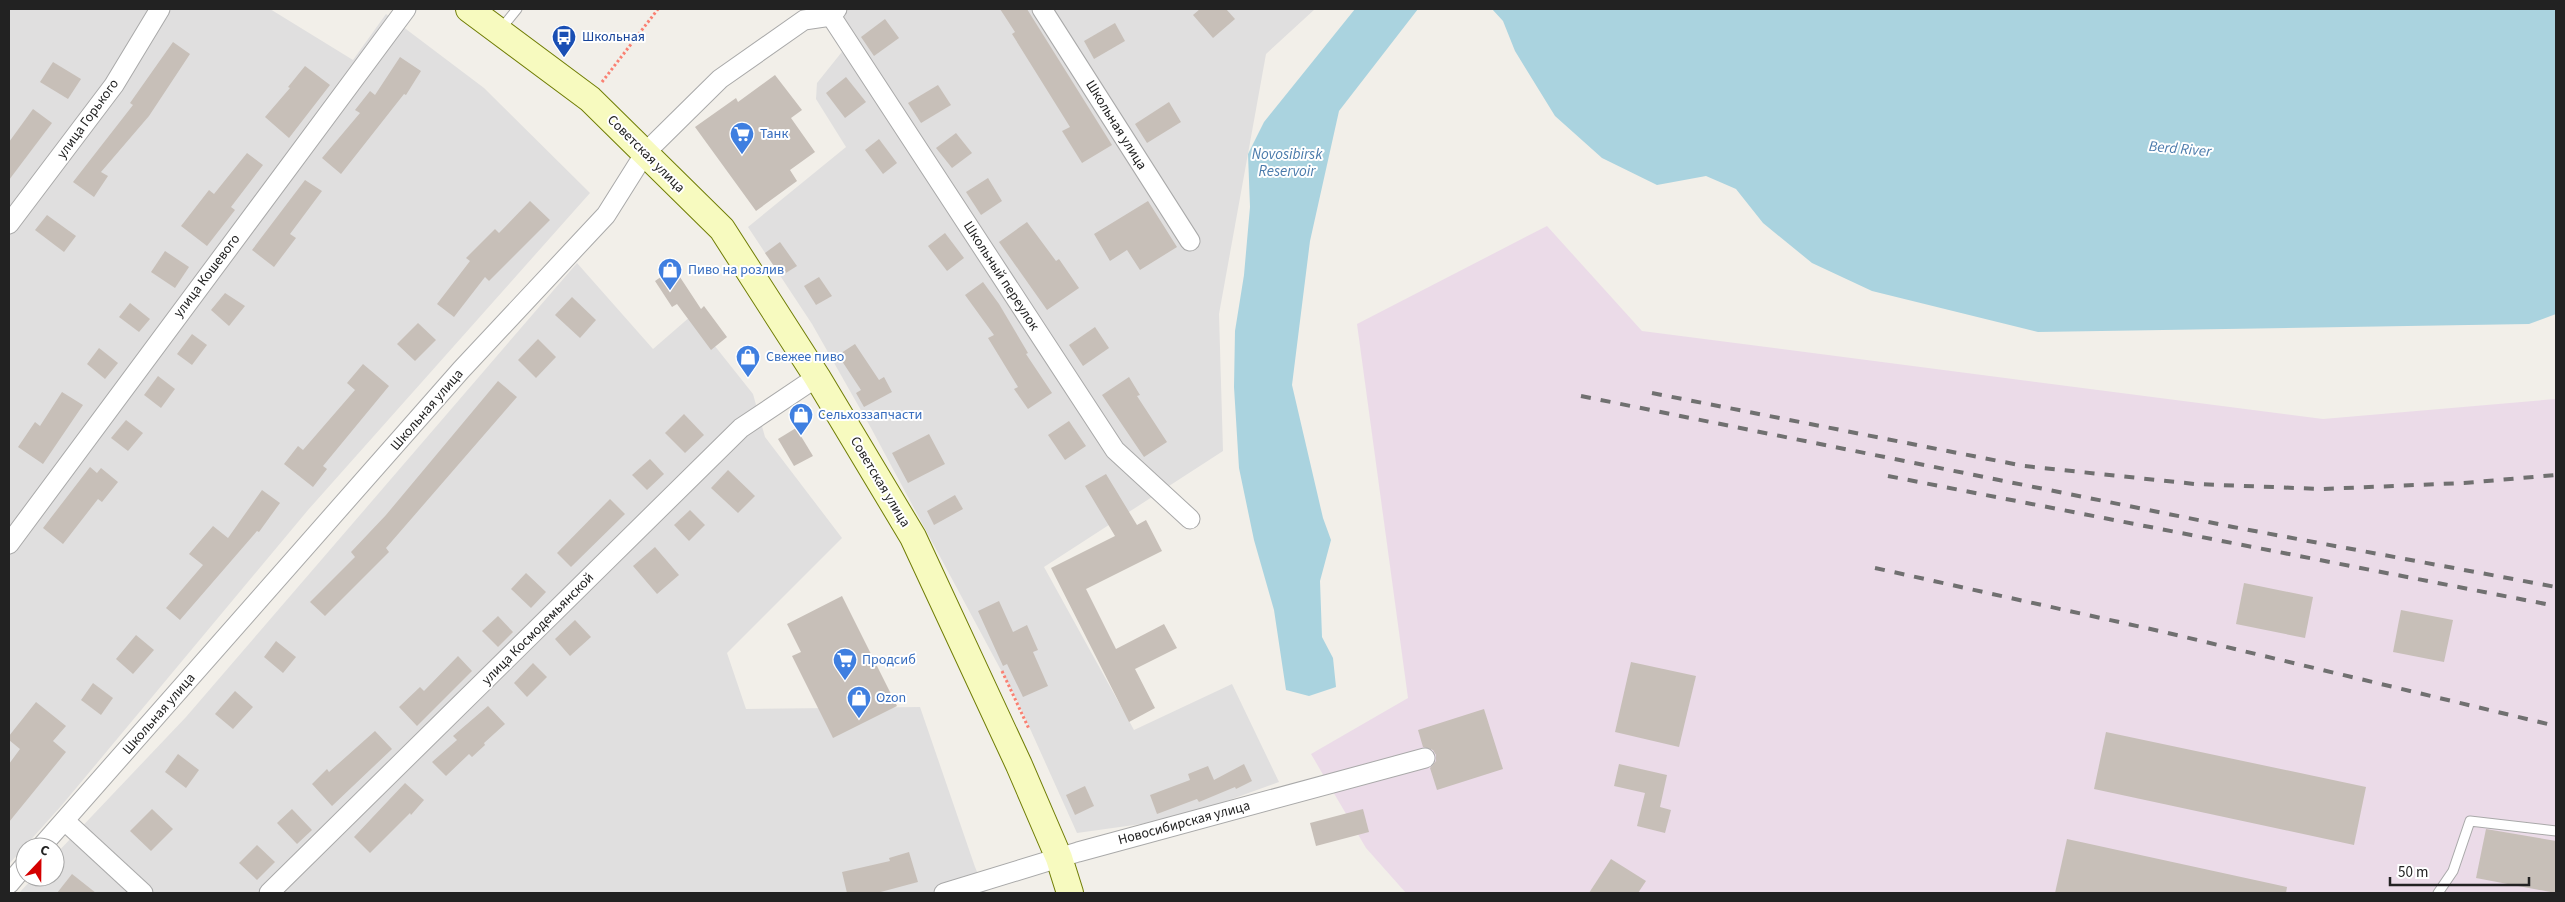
<svg xmlns="http://www.w3.org/2000/svg" width="2565" height="902" font-family="'Source Sans 3',sans-serif">
  <style>
    .residential { fill: #e0dfdf }
    .industrial { fill: #ebdbe8 }
    .water { fill: #aad3df }
    .building { fill: #c7bfb8 }
    .lines { fill: none; stroke-linecap: round; stroke-linejoin: round }
    .lane-casing { stroke: #a9a9a9; stroke-width: 11 }
    .street-casing { stroke: #a9a9a9; stroke-width: 21 }
    .secondary-casing { stroke: #707d05; stroke-width: 28 }
    .path { stroke: #fa8072; stroke-width: 3; stroke-dasharray: 2.5 2.5; stroke-linecap: butt }
    .lane { stroke: #fff; stroke-width: 9 }
    .street { stroke: #fff; stroke-width: 19 }
    .secondary { stroke: #f7fabf; stroke-width: 26 }
    .rail { stroke: #707070; stroke-width: 4; stroke-dasharray: 10 10; stroke-linecap: butt }
    .labels { text-anchor: middle; dominant-baseline: central; stroke-width: 4; stroke-linejoin: round; paint-order: stroke }
    .transit-label { font-size: 14px; fill: #164399; stroke: #fff; text-anchor: start }
    .street-label { font-size: 14px; fill: #222; stroke: #fff }
    .shop-label { font-size: 14px; fill: #366cbe; stroke: #fff; text-anchor: start }
    .water-label { font-size: 15px; font-style: italic; fill: #4a7aab; stroke: #fff }
  </style>
  <rect width="100%" height="100%" fill="#f2efe9"/>
  <g class="residential">
    <polygon points="9,9 270,9 353,60 386,14 484,88 590,193 308,510 62,805 9,864"/>
    <polygon points="845,9 1315,9 1266,54 1219,314 1223,451 1044,567 1134,730 1232,684 1279,782 1177,819 1077,833 1018,702 871,428 812,324 748,227 846,147 816,99 817,83 849,43 839,17"/>
    <polygon points="577,263 653,349 691,316 753,394 765,437 842,538 727,653 746,709 920,707 975,867 986,893 19,893 34,877 55,877 55,855 186,717"/>
  </g>
  <polygon class="industrial" points="1547,226 1642,331 2323,419 2556,399 2556,893 1406,893 1366,848 1311,754 1408,698 1357,324"/>
  <g class="water">
    <polygon points="1355,9 1418,9 1339,111 1310,241 1292,385 1323,518 1331,540 1320,581 1322,637 1333,658 1336,687 1309,696 1286,690 1274,610 1254,540 1239,468 1234,387 1235,331 1244,275 1250,207 1248,154 1264,122"/>
    <polygon points="1492,9 2556,9 2556,314 2529,324 2038,332 1872,291 1812,263 1763,223 1736,189 1706,176 1657,185 1602,158 1555,116 1515,51 1503,21"/>
  </g>
  <g class="building">
    <polygon points="1000,9 1027,9 1112,145 1082,163 1062,131 1070,127 1012,34 1015,32"/>
    <polygon points="1200,9 1226,9 1235,19 1213,38 1193,15"/>
    <polygon points="885,19 899,38 874,56 861,37"/>
    <polygon points="1115,23 1125,41 1094,59 1084,41"/>
    <polygon points="173,42 190,54 149,116 101,172 108,176 94,197 73,182 133,105 130,103"/>
    <polygon points="400,57 421,71 406,95 404,94 341,174 322,158 360,113 355,110 370,91 375,95"/>
    <polygon points="53,62 81,79 68,99 40,82"/>
    <polygon points="305,66 330,85 289,138 265,117 290,88 288,87"/>
    <polygon points="775,75 802,110 791,118 815,152 790,170 797,181 756,211 695,127 736,98 738,102"/>
    <polygon points="846,77 866,102 845,118 826,93"/>
    <polygon points="938,85 951,105 921,123 908,103"/>
    <polygon points="1169,102 1181,122 1147,143 1135,124"/>
    <polygon points="33,109 52,123 9,180 9,142"/>
    <polygon points="956,133 972,153 952,168 936,148"/>
    <polygon points="879,139 897,163 883,174 865,150"/>
    <polygon points="247,153 263,165 231,207 235,210 207,246 181,226 209,190 214,194"/>
    <polygon points="988,178 1002,201 981,215 966,192"/>
    <polygon points="305,180 322,191 290,234 296,238 274,267 252,250"/>
    <polygon points="530,201 550,220 489,281 485,277 454,317 437,304 470,261 466,258 495,229 499,233"/>
    <polygon points="1148,201 1177,247 1140,270 1127,250 1110,261 1094,234"/>
    <polygon points="47,215 76,236 64,252 35,230"/>
    <polygon points="1027,222 1056,261 1059,259 1079,288 1047,310 999,242"/>
    <polygon points="945,233 964,258 947,271 928,246"/>
    <polygon points="780,242 797,266 781,276 765,253"/>
    <polygon points="165,251 189,267 175,288 151,272"/>
    <polygon points="674,268 701,309 704,306 727,337 711,350 677,304 672,307 655,281"/>
    <polygon points="819,277 832,296 816,305 804,286"/>
    <polygon points="983,282 999,304 1028,353 1026,354 1052,393 1028,409 1014,389 1018,387 988,338 994,335 965,295"/>
    <polygon points="225,293 245,306 229,326 211,310"/>
    <polygon points="572,297 596,320 580,338 555,315"/>
    <polygon points="130,303 150,319 139,332 119,317"/>
    <polygon points="418,323 436,340 415,361 397,344"/>
    <polygon points="1095,327 1109,348 1083,366 1069,345"/>
    <polygon points="192,334 207,345 192,365 177,354"/>
    <polygon points="538,339 556,357 536,378 518,360"/>
    <polygon points="855,344 879,380 884,377 892,392 864,407 856,393 861,390 838,355"/>
    <polygon points="99,348 118,363 105,379 87,364"/>
    <polygon points="363,364 389,386 323,466 327,469 313,487 284,464 298,446 303,450 355,390 347,383"/>
    <polygon points="158,376 175,389 161,408 144,395"/>
    <polygon points="1129,377 1140,395 1137,396 1167,442 1144,457 1102,395"/>
    <polygon points="498,381 517,397 386,548 389,552 325,616 310,602 355,557 351,552 386,515"/>
    <polygon points="62,392 83,405 43,464 18,447 35,422 40,426"/>
    <polygon points="684,414 704,435 685,453 665,433"/>
    <polygon points="126,420 143,433 128,451 111,438"/>
    <polygon points="1069,421 1086,446 1065,460 1048,435"/>
    <polygon points="796,428 813,456 794,466 778,439"/>
    <polygon points="929,434 945,464 908,483 892,453"/>
    <polygon points="650,459 664,474 647,490 632,475"/>
    <polygon points="90,467 97,473 101,468 118,482 102,502 98,499 63,544 43,528"/>
    <polygon points="728,470 755,496 738,513 711,488"/>
    <polygon points="1106,474 1137,525 1146,520 1162,551 1086,589 1116,649 1164,624 1177,648 1135,669 1155,708 1129,722 1051,568 1115,536 1085,486"/>
    <polygon points="262,490 280,503 259,532 257,531 180,620 166,608 203,565 189,554 213,526 228,538"/>
    <polygon points="955,495 963,509 934,525 927,511"/>
    <polygon points="610,499 625,514 571,567 557,553"/>
    <polygon points="690,510 705,525 689,541 674,525"/>
    <polygon points="655,547 679,575 657,594 633,566"/>
    <polygon points="526,573 546,592 531,608 511,589"/>
    <polygon points="2244,583 2313,597 2305,638 2236,624"/>
    <polygon points="842,596 897,706 833,738 792,656 801,652 787,624"/>
    <polygon points="999,601 1013,632 1027,625 1038,650 1033,652 1048,686 1023,697 1007,664 1003,666 978,611"/>
    <polygon points="2401,610 2453,620 2444,662 2393,652"/>
    <polygon points="498,616 513,632 498,647 482,631"/>
    <polygon points="575,620 591,637 570,656 555,639"/>
    <polygon points="136,635 154,650 133,674 116,659"/>
    <polygon points="276,641 296,657 283,673 264,657"/>
    <polygon points="458,656 472,671 417,726 399,707 420,687 424,691"/>
    <polygon points="1631,662 1696,676 1679,747 1615,732"/>
    <polygon points="533,663 547,677 527,697 514,683"/>
    <polygon points="93,683 113,698 101,715 81,700"/>
    <polygon points="235,691 253,707 233,729 215,714"/>
    <polygon points="36,702 66,726 53,741 66,752 9,822 9,764 20,749 9,740 9,736"/>
    <polygon points="488,706 505,724 484,743 485,745 472,757 469,754 446,776 432,762 457,740 453,736"/>
    <polygon points="1484,709 1503,769 1437,790 1430,768 1436,761 1436,755 1433,750 1423,747 1418,730"/>
    <polygon points="375,731 392,749 332,806 312,784 327,769 329,772"/>
    <polygon points="2106,732 2366,787 2354,845 2094,789"/>
    <polygon points="178,754 199,770 186,788 165,772"/>
    <polygon points="1244,764 1252,781 1236,789 1235,787 1199,802 1197,799 1157,814 1150,795 1190,780 1188,774 1208,766 1214,780"/>
    <polygon points="1619,764 1667,775 1660,807 1671,810 1665,833 1637,826 1645,793 1614,786"/>
    <polygon points="405,783 424,800 411,815 410,813 370,853 354,837"/>
    <polygon points="1085,786 1094,806 1075,815 1066,795"/>
    <polygon points="152,809 173,829 151,851 130,831"/>
    <polygon points="292,809 312,830 297,844 277,823"/>
    <polygon points="1363,809 1369,832 1316,846 1310,823"/>
    <polygon points="2486,829 2556,841 2556,893 2476,878"/>
    <polygon points="2067,839 2287,887 2286,893 2055,893"/>
    <polygon points="257,845 275,862 257,880 239,863"/>
    <polygon points="909,852 918,882 877,893 847,893 842,872 890,861 889,858"/>
    <polygon points="1611,859 1646,881 1638,893 1589,893"/>
    <polygon points="72,874 96,893 57,893"/>
  </g>
  <g class="lines">
    <defs>
      <g id="lane">
        <polyline points="500,30 517,9"/>
        <polyline points="2438,893 2453,871 2470,821 2556,831"/>
      </g>
      <g id="street">
        <polyline points="1042,9 1190,241"/>
        <polyline points="831,16 1115,450 1190,519"/>
        <polyline points="9,224 114,85 160,9"/>
        <polyline points="9,544 406,9"/>
        <polyline points="65,821 143,893"/>
        <polyline points="41,847 461,370 606,215 645,153 720,79 804,20 831,16 837,9"/>
        <polyline points="9,884 25,865"/>
        <polyline points="269,893 741,428 817,377"/>
        <polyline points="944,893 1078,852 1425,758"/>
      </g>
      <polyline id="secondary" points="469,9 590,99 722,229 817,377 913,537 1019,765 1059,858 1070,893"/>
    </defs>
    <use href="#lane" class="lane-casing"/>
    <use href="#street" class="street-casing"/>
    <use href="#secondary" class="secondary-casing"/>
    <g class="path">
      <polyline points="602,82 658,9"/>
      <polyline points="1002,671 1029,729"/>
    </g>
    <use href="#lane" class="lane"/>
    <use href="#street" class="street"/>
    <use href="#secondary" class="secondary"/>
    <g class="rail">
      <polyline points="1652,393 2024,466 2195,484 2322,489 2464,483 2556,475"/>
      <polyline points="1581,396 2233,527 2556,587"/>
      <polyline points="1888,476 2556,606"/>
      <polyline points="1875,568 2164,632 2556,726"/>
    </g>
  </g>
  <defs>
    <symbol id="bus-pin" viewBox="-11 -11 22 30"><path d="M0 17L-7.5 6A9.5 9.5 0 1 1 7.5 6Z" fill="#1a4fb4" stroke="#fff"/><path d="M-5-6H5V4H4V6H2V4H-2V6H-4V4H-5ZM-3.5-4V0h7V-4ZM-3.5 1.2v1.5H-2V1.2ZM2 1.2v1.5H3.5V1.2Z" fill="#fff"/></symbol>
    <symbol id="supermarket-pin" viewBox="-11 -11 22 30"><path d="M0 17L-7.5 6A9.5 9.5 0 1 1 7.5 6Z" fill="#3f7fe0" stroke="#fff"/><path d="M-6-5.5h2.5l.6 2H6L4.5 2H-2.5L-4.4-4H-6ZM-1.5 3.2a1.3 1.3 0 1 0 .1 0ZM3 3.2a1.3 1.3 0 1 0 .1 0Z" fill="#fff"/></symbol>
    <symbol id="shop-pin" viewBox="-11 -11 22 30"><path d="M0 17L-7.5 6A9.5 9.5 0 1 1 7.5 6Z" fill="#3f7fe0" stroke="#fff"/><path d="M-5-2.5h2.3a2.7 3.5 0 0 1 5.4 0H5L5.5 6h-11ZM-1.5-2.5h3a1.5 2.3 0 0 0-3 0Z" fill="#fff"/></symbol>
  </defs>
  <g fill-rule="evenodd">
    <use href="#bus-pin" x="550" y="23" width="28" height="38"/>
    <use href="#supermarket-pin" x="728" y="120" width="28" height="38"/>
    <use href="#shop-pin" x="656" y="256" width="28" height="38"/>
    <use href="#shop-pin" x="734" y="343" width="28" height="38"/>
    <use href="#shop-pin" x="787" y="401" width="28" height="38"/>
    <use href="#supermarket-pin" x="831" y="646" width="28" height="38"/>
    <use href="#shop-pin" x="845" y="684" width="28" height="38"/>
  </g>
  <g class="labels">
    <g class="transit-label">
      <text x="582" y="37">Школьная</text>
    </g>
    <g class="street-label">
      <text transform="translate(88 119) rotate(-54)">улица Горького</text>
      <text transform="translate(1116 125) rotate(58)">Школьная улица</text>
      <text transform="translate(646 154) rotate(45)">Советская улица</text>
      <text transform="translate(207 276) rotate(-53)">улица Кошевого</text>
      <text transform="translate(1001 276) rotate(57)">Школьный переулок</text>
      <text transform="translate(427 410) rotate(-49)">Школьная улица</text>
      <text transform="translate(880 482) rotate(59)">Советская улица</text>
      <text transform="translate(538 629) rotate(-45)">улица Космодемьянской</text>
      <text transform="translate(159 714) rotate(-49)">Школьная улица</text>
      <text transform="translate(1184 823) rotate(-15)">Новосибирская улица</text>
    </g>
    <g class="shop-label">
      <text x="760" y="134">Танк</text>
      <text x="688" y="270">Пиво на розлив</text>
      <text x="766" y="357">Свежее пиво</text>
      <text x="818" y="415">Сельхоззапчасти</text>
      <text x="862" y="660">Продсиб</text>
      <text x="876" y="698">Ozon</text>
    </g>
    <g class="water-label">
      <text transform="translate(2180 149) rotate(5)">Berd River</text>
      <text x="1287" y="154">Novosibirsk<tspan x="1287" dy="17">Reservoir</tspan></text>
    </g>
  </g>
  <rect width="2565" height="902" fill="none" stroke="#222222" stroke-width="20"/>
  <g transform="translate(40 862) rotate(22)"><circle r="24" fill="#ffffff" stroke="#a7a7a7"/>
  <path d="M0-4L9 19L0 12L-9 19Z" fill="#d40000"/>
  <text y="-8" font-size="14" font-weight="bold" text-anchor="middle" fill="#222222">С</text>
  </g>
  <path d="M2390 877v8h139v-8" fill="none" stroke="#222222" stroke-width="2.5"/>
  <text x="2398" y="877" font-size="15" fill="#222222" stroke="#ffffff" stroke-width="4" paint-order="stroke">50 m</text>
</svg>
